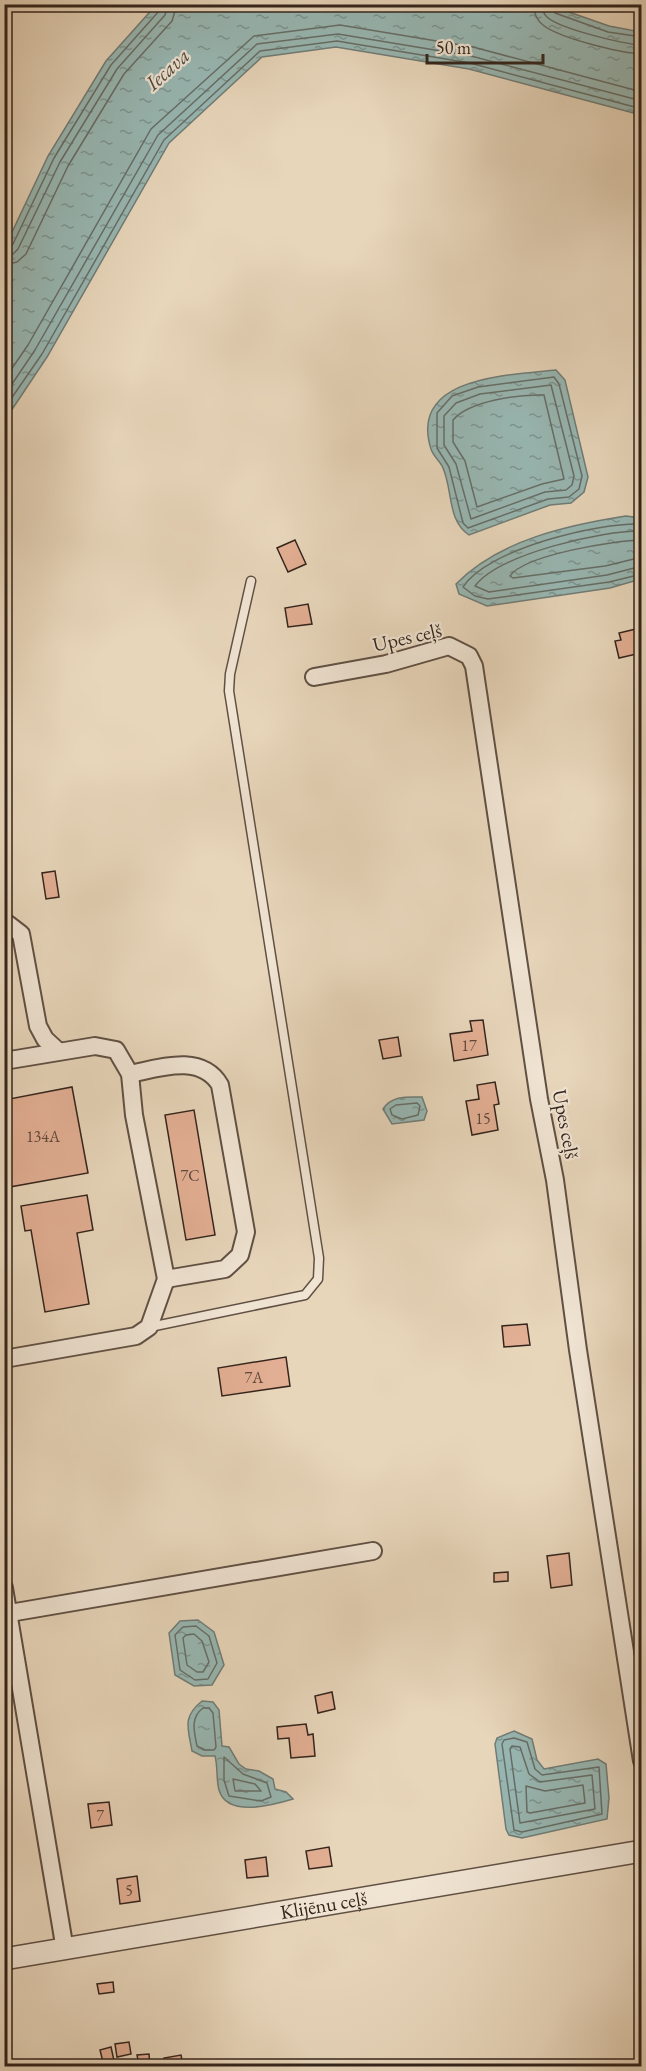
<svg xmlns="http://www.w3.org/2000/svg" width="646" height="2071" font-family="'EB Garamond',serif">
  <style>
    .water { fill: url(#water-ripples); stroke: #707d77; stroke-width: 1.5 }
    .lines { fill: none; stroke-linecap: round; stroke-linejoin: round }
    .shore { stroke: #666e68; stroke-width: 1.5 }
    .building { fill: #e3af94; stroke: #33241c; stroke-width: 1.5 }
    .service-casing { stroke: #605044; stroke-width: 11 }
    .minor-casing { stroke: #605044; stroke-width: 20 }
    .tertiary-casing { stroke: #605044; stroke-width: 24 }
    .service { stroke: #f0e4d3; stroke-width: 8 }
    .minor { stroke: #f0e4d3; stroke-width: 16 }
    .tertiary { stroke: #f0e4d3; stroke-width: 21 }
    .labels { text-anchor: middle; dominant-baseline: central; stroke-width: 4.5; stroke-linejoin: round; paint-order: stroke }
    .number-label { font-size: 16px; fill: #5f473a }
    .street-label { font-size: 20px; fill: #33241c; stroke: #f0e4d3 }
    .water-label { font-size: 21px; font-style: italic; fill: #4c4942; stroke: #f0e4d3 }
  </style>
  <defs>
    <pattern id="water-ripples" width="26" height="14" patternUnits="userSpaceOnUse" patternTransform="scale(1.5)"><rect width="26" height="14" fill="#98b8b4"/><path d="M2 4q2-2 4 0t4 0M15 11q2-2 4 0t4 0" fill="none" stroke="#7d9592"/></pattern>
  </defs>
  <rect width="100%" height="100%" fill="#e8d6bb"/>
  <filter id="stains"><feTurbulence type="fractalNoise" baseFrequency=".00333" numOctaves="4"/><feColorMatrix values="0 0 0 0 .2 0 0 0 0 .09 0 0 0 0 .02 0 0 0 .5 -.17"/></filter>
  <radialGradient id="worn" r=".72"><stop offset=".6" stop-color="#630" stop-opacity="0"/><stop offset="1" stop-color="#630" stop-opacity=".3"/></radialGradient>
  <g class="water">
    <polygon points="549,5 609,26 641,32 641,115 469,69 336,47 262,57 169,143 47,357 5,420 5,247 48,156 106,61 156,5"/>
    <path d="M556,370L565,380L588,477L584,492L571,503L550,505L469,535C447,520 453,491 443,468C441,462 433,456 431,449C408,376 510,375 556,370Z"/>
    <path d="M626,516L641,518V579L610,588L487,606L459,594L456,584C499,540 568,525 626,516Z"/>
    <path d="M422,1097L427,1111L424,1120L392,1124L383,1109C392,1095 408,1097 422,1097Z"/>
    <polygon points="198,1620 214,1632 224,1665 212,1685 194,1686 175,1675 169,1633 180,1621"/>
    <path d="M202,1701L213,1702L219,1710L222,1746L229,1747L239,1764L246,1769L259,1771L273,1779L275,1789L286,1792L293,1799C273,1805 227,1818 219,1790C216,1779 218,1767 215,1756H202L192,1751C188,1728 182,1717 202,1701Z"/>
    <polygon points="514,1731 532,1739 537,1760 544,1769 598,1759 606,1764 609,1798 607,1819 522,1838 509,1835 506,1829 495,1744 497,1738"/>
  </g>
  <g class="lines">
    <g class="shore">
      <path d="M533,4C534,13 536,20 543,25C559,38 620,53 642,54"/>
      <path d="M542,4C543,10 543,14 547,17C560,29 623,44 642,45"/>
      <polyline points="550,4 555,13 608,32 642,37"/>
      <polyline points="4,248 13,244 54,158 111,65 159,11 160,4"/>
      <polyline points="4,256 13,254 18,249 60,162 117,69 165,15 168,4"/>
      <polyline points="4,265 17,262 26,254 68,166 124,74 172,21 177,4"/>
      <polygon points="554,377 559,384 582,476 579,489 569,497 548,499 468,528 463,523 449,467 437,448 437,413 452,396 478,387"/>
      <polyline points="4,380 28,345 151,129 254,36 340,25 473,47 642,92"/>
      <polygon points="551,385 574,476 572,485 566,490 545,492 471,519 456,464 444,445 444,416 456,403 480,394"/>
      <path d="M544,395L564,479L542,484L477,507L465,461L453,442V420C469,401 519,394 544,395Z"/>
      <polyline points="4,396 35,350 158,135 257,44 338,34 471,56 642,101"/>
      <polyline points="4,409 42,354 164,140 260,51 337,41 470,63 642,109"/>
      <path d="M642,524C599,522 487,549 463,587L475,596L488,599L609,582L642,574"/>
      <path d="M642,531C603,530 499,554 475,586L489,592L607,575L642,566"/>
      <path d="M642,540C616,540 524,555 510,576L513,578L605,566L642,557"/>
      <polygon points="417,1103 420,1106 418,1115 402,1119 392,1115 390,1109 396,1105"/>
      <polygon points="196,1626 209,1636 217,1663 208,1679 195,1680 180,1670 175,1635 183,1627"/>
      <polygon points="194,1634 202,1641 209,1662 203,1672 197,1672 187,1665 183,1638 186,1635"/>
      <path d="M203,1708H209L213,1713L216,1747L214,1750H204L197,1746C194,1731 190,1718 203,1708Z"/>
      <polygon points="514,1738 527,1742 535,1769 542,1775 599,1767 602,1814 522,1832 514,1830 502,1744 504,1740"/>
      <polygon points="512,1746 520,1747 529,1774 540,1782 592,1775 595,1809 520,1823 510,1749"/>
      <polygon points="224,1757 243,1774 267,1783 271,1797 261,1801 229,1796 224,1780"/>
      <polygon points="233,1779 255,1784 261,1791 235,1791"/>
      <polygon points="583,1785 585,1803 530,1813 527,1812 526,1786 545,1791"/>
    </g>
  </g>
  <g class="building">
    <polygon points="295,540 306,564 288,572 277,548"/>
    <polygon points="308,604 312,624 288,627 285,608"/>
    <polygon points="636,629 641,653 619,658 615,641 621,640 619,633"/>
    <polygon points="55,871 59,897 46,899 42,873"/>
    <polygon points="483,1020 488,1055 454,1061 450,1034 472,1031 470,1021"/>
    <polygon points="398,1037 401,1056 383,1059 379,1040"/>
    <polygon points="495,1082 499,1104 494,1105 498,1130 472,1135 466,1101 479,1099 477,1085"/>
    <polygon points="72,1087 88,1173 4,1188 4,1100"/>
    <polygon points="194,1110 215,1235 186,1240 165,1115"/>
    <polygon points="87,1195 93,1230 77,1233 89,1304 45,1312 31,1230 25,1231 21,1206"/>
    <polygon points="527,1324 530,1345 504,1347 502,1326"/>
    <polygon points="286,1357 290,1386 222,1396 218,1368"/>
    <polygon points="569,1553 572,1585 551,1588 547,1556"/>
    <polygon points="508,1572 508,1581 494,1582 494,1573"/>
    <polygon points="332,1692 335,1709 318,1713 315,1696"/>
    <polygon points="306,1724 308,1735 313,1734 315,1756 291,1758 289,1738 278,1739 277,1727"/>
    <polygon points="109,1802 112,1825 91,1828 88,1804"/>
    <polygon points="329,1847 332,1866 309,1869 306,1851"/>
    <polygon points="266,1857 268,1876 247,1878 245,1860"/>
    <polygon points="137,1876 140,1901 120,1904 117,1879"/>
    <polygon points="113,1982 114,1992 99,1994 97,1984"/>
    <polygon points="129,2042 131,2054 117,2057 115,2044"/>
    <polygon points="111,2047 115,2065 104,2066 100,2050"/>
    <polygon points="149,2054 150,2066 131,2066 130,2060 138,2060 137,2055"/>
    <polygon points="181,2055 183,2066 166,2066 164,2058"/>
  </g>
  <g class="lines">
    <defs>
      <polyline id="service" points="150,1327 305,1295 318,1279 319,1258 229,691 230,674 251,581"/>
      <g id="minor">
        <polyline points="314,677 386,664 449,646 469,656 474,666 539,1099 555,1180 578,1350 642,1761"/>
        <polyline points="4,921 21,934 38,1026 45,1039 58,1051"/>
        <polyline points="4,1061 95,1046 116,1050 130,1074 134,1115 166,1279 149,1327 136,1336 4,1359"/>
        <path d="M130,1074C159,1068 201,1053 220,1085L246,1232L240,1255L225,1269L166,1279"/>
        <polyline points="4,1588 65,1950"/>
        <polyline points="4,1614 373,1551"/>
      </g>
      <g id="tertiary">
        <path id="s1" d="M4,1959L642,1851"/>
      </g>
    </defs>
    <use href="#service" class="service-casing"/>
    <use href="#minor" class="minor-casing"/>
    <use href="#tertiary" class="tertiary-casing"/>
    <use href="#service" class="service"/>
    <use href="#minor" class="minor"/>
    <use href="#tertiary" class="tertiary"/>
  </g>
  <g class="labels">
    <g class="number-label">
      <text x="469" y="1045">17</text>
      <text x="483" y="1118">15</text>
      <text x="43" y="1136">134A</text>
      <text x="190" y="1175">7C</text>
      <text x="254" y="1377">7A</text>
      <text x="100" y="1815">7</text>
      <text x="129" y="1890">5</text>
    </g>
    <g class="street-label">
      <text transform="translate(407 637) rotate(-13)">Upes ceļš</text>
      <text transform="translate(566 1124) rotate(79)">Upes ceļš</text>
      <text stroke="none"><textPath href="#s1" startOffset="324">Klijēnu ceļš</textPath></text>
    </g>
    <g class="water-label">
      <text transform="translate(167 69) rotate(-42)">Iecava</text>
    </g>
  </g>
  <rect width="646" height="2071" fill="none" stroke="#e8d6bb" stroke-width="24"/>
  <rect x="6" y="6" width="634" height="2059" fill="none" stroke="#33241c" stroke-width="3"/>
  <rect x="12" y="12" width="622" height="2047" fill="none" stroke="#33241c" stroke-width="1.5"/>
  <path d="M427 54v9h116v-9" fill="none" stroke="#33241c" stroke-width="3"/>
  <text x="436" y="54" font-size="18" fill="#33241c" stroke="#f0e4d3" stroke-width="4.5" paint-order="stroke">50 m</text>
  <rect width="100%" height="100%" filter="url(#stains)"/>
  <rect width="100%" height="100%" fill="url(#worn)"/>
</svg>
